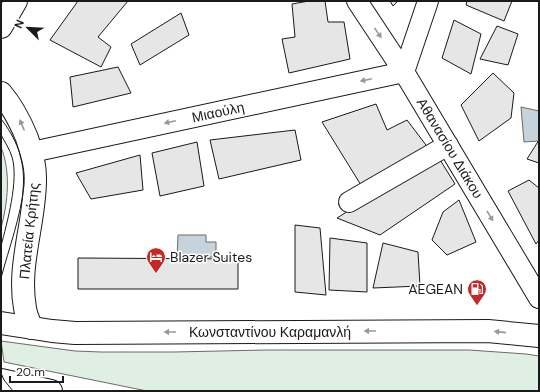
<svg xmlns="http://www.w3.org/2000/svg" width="540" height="392" font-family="'DM Sans',sans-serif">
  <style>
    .green { fill: #e0efe3; stroke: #6a6a6a }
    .water { fill: #c6d2dc; stroke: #6a6a6a }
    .building { fill: #e6e6e6; stroke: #1a1a1a }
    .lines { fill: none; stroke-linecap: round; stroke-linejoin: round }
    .minor-casing { stroke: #1a1a1a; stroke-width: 22 }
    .major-casing { stroke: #1a1a1a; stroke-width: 24 }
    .highway-casing { stroke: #1a1a1a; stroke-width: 24 }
    .minor { stroke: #fff; stroke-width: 20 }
    .major { stroke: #fff; stroke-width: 22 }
    .highway { stroke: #fff; stroke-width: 22 }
    .tram { stroke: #1a1a1a; stroke-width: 1 }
    .oneway { fill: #989898 }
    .labels { text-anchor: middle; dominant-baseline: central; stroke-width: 3; stroke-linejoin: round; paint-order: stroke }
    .street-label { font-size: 14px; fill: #1a1a1a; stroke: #fff }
    .poi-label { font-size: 14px; fill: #1a1a1a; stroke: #fff; text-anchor: start }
  </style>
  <rect width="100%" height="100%" fill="#fff"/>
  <g class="green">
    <path d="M1,147C11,172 8,202 1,228Z"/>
    <polygon points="1,341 75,351 101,352 174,352 266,350 469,350 526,354 539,356 539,391 147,391 4,362"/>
  </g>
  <g class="water">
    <polygon points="521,107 539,111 539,141 524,142"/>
    <polygon points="178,235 206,235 206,242 216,242 216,257 177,258"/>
  </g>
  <g class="building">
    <polygon points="78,1 128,1 98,37 111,47 101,67 50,40"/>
    <polygon points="309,1 325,1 328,22 344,22 350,59 289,73 282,39 295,37 292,4"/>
    <polygon points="390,1 398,1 393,6"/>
    <polygon points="467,1 512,1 504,21 466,5"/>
    <polygon points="181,13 189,35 140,65 131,44"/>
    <polygon points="454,20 481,34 471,74 442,58"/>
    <polygon points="497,26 518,34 508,65 480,59"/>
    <polygon points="118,67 131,93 73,107 70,77"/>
    <polygon points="493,73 514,93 511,118 479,141 461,105"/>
    <polygon points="376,104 387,130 407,120 429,149 364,190 322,122"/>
    <polygon points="295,130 301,160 219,179 210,140"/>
    <polygon points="539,140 539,163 527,159"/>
    <polygon points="197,142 204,186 160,196 152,153"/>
    <polygon points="140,155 143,190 91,199 76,173"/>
    <polygon points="437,155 455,184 380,235 337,218"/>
    <polygon points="529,180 539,188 539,240 536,244 508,191"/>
    <polygon points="459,200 476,242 447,255 432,240 443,212"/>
    <polygon points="295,225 320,228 326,295 295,292"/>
    <polygon points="330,238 367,243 367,292 329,290"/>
    <polygon points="383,243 418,252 420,286 373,288"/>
    <polygon points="78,258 238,259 238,289 78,289"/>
  </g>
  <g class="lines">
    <defs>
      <g id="minor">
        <polyline points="357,1 404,72 539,298"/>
        <polyline points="32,152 404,72 428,1"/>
        <polyline points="349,202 448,145"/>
      </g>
      <g id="major">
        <polyline points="1,27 16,1"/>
        <path d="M1,93C13,107 20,121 27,138C31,150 35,163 35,177C36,220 17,264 25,308C26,315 29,322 32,328"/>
      </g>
      <g id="highway">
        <polyline points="1,323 52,331 75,333 488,331 539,336"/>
        <polyline points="1,380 51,391"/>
      </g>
    </defs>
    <use href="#minor" class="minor-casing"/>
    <use href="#major" class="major-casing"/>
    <use href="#highway" class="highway-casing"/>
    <use href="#minor" class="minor"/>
    <use href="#major" class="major"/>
    <use href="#highway" class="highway"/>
    <g class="tram">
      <path d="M1,119C15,136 26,162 24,185C21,216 9,248 1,278"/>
      <path d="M1,135C5,142 10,150 12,157C19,180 7,223 1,246"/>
      <polyline points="1,373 4,380 13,391"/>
    </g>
  </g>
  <defs><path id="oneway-solid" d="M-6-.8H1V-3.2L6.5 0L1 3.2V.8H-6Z"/></defs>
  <g class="oneway">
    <use href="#oneway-solid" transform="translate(378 33) rotate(56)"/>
    <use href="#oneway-solid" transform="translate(366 80) rotate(168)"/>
    <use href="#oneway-solid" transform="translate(170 122) rotate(168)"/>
    <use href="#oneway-solid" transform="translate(22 125) rotate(-113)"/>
    <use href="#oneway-solid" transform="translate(490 216) rotate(59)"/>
    <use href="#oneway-solid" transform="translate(370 331) rotate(180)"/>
    <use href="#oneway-solid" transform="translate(170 332) rotate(180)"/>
    <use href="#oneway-solid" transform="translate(500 332) rotate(-174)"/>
  </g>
  <defs>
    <symbol id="hotel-pin" viewBox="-11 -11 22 30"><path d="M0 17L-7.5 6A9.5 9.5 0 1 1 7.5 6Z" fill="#c62828" stroke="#fff"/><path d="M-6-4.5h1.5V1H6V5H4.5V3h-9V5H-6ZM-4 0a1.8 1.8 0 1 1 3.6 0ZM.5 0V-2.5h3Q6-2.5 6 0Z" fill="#fff"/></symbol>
    <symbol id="fuel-pin" viewBox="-11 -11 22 30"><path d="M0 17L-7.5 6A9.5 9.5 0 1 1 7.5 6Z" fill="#c62828" stroke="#fff"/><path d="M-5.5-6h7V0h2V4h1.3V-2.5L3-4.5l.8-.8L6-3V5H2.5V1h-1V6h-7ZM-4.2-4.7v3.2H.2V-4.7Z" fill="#fff"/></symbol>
  </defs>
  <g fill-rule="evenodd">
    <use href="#hotel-pin" x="145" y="246" width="22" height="30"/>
    <use href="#fuel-pin" x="466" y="278" width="22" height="30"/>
  </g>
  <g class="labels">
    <g class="street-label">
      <text transform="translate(218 112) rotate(-12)">Μιαούλη</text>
      <text transform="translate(450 148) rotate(59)">Αθανασίου Διάκου</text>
      <text transform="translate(29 231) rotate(-84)">Πλατεία Κρήτης</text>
      <text x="270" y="332">Κωνσταντίνου Καραμανλή</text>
    </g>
    <g class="poi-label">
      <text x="170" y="257">Blazer Suites</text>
      <text x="463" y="289" text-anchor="end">AEGEAN</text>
    </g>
  </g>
  <rect width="540" height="392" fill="none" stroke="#1a1a1a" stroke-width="4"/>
  <g transform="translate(28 28) rotate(294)" stroke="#ffffff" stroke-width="3" paint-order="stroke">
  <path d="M0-3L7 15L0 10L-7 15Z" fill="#1a1a1a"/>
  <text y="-6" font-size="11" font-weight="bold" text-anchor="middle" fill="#1a1a1a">N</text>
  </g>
  <path d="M10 376v6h53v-6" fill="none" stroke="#1a1a1a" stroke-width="2"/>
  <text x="16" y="376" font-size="12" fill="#1a1a1a" stroke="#ffffff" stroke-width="3" paint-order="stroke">20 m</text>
</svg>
